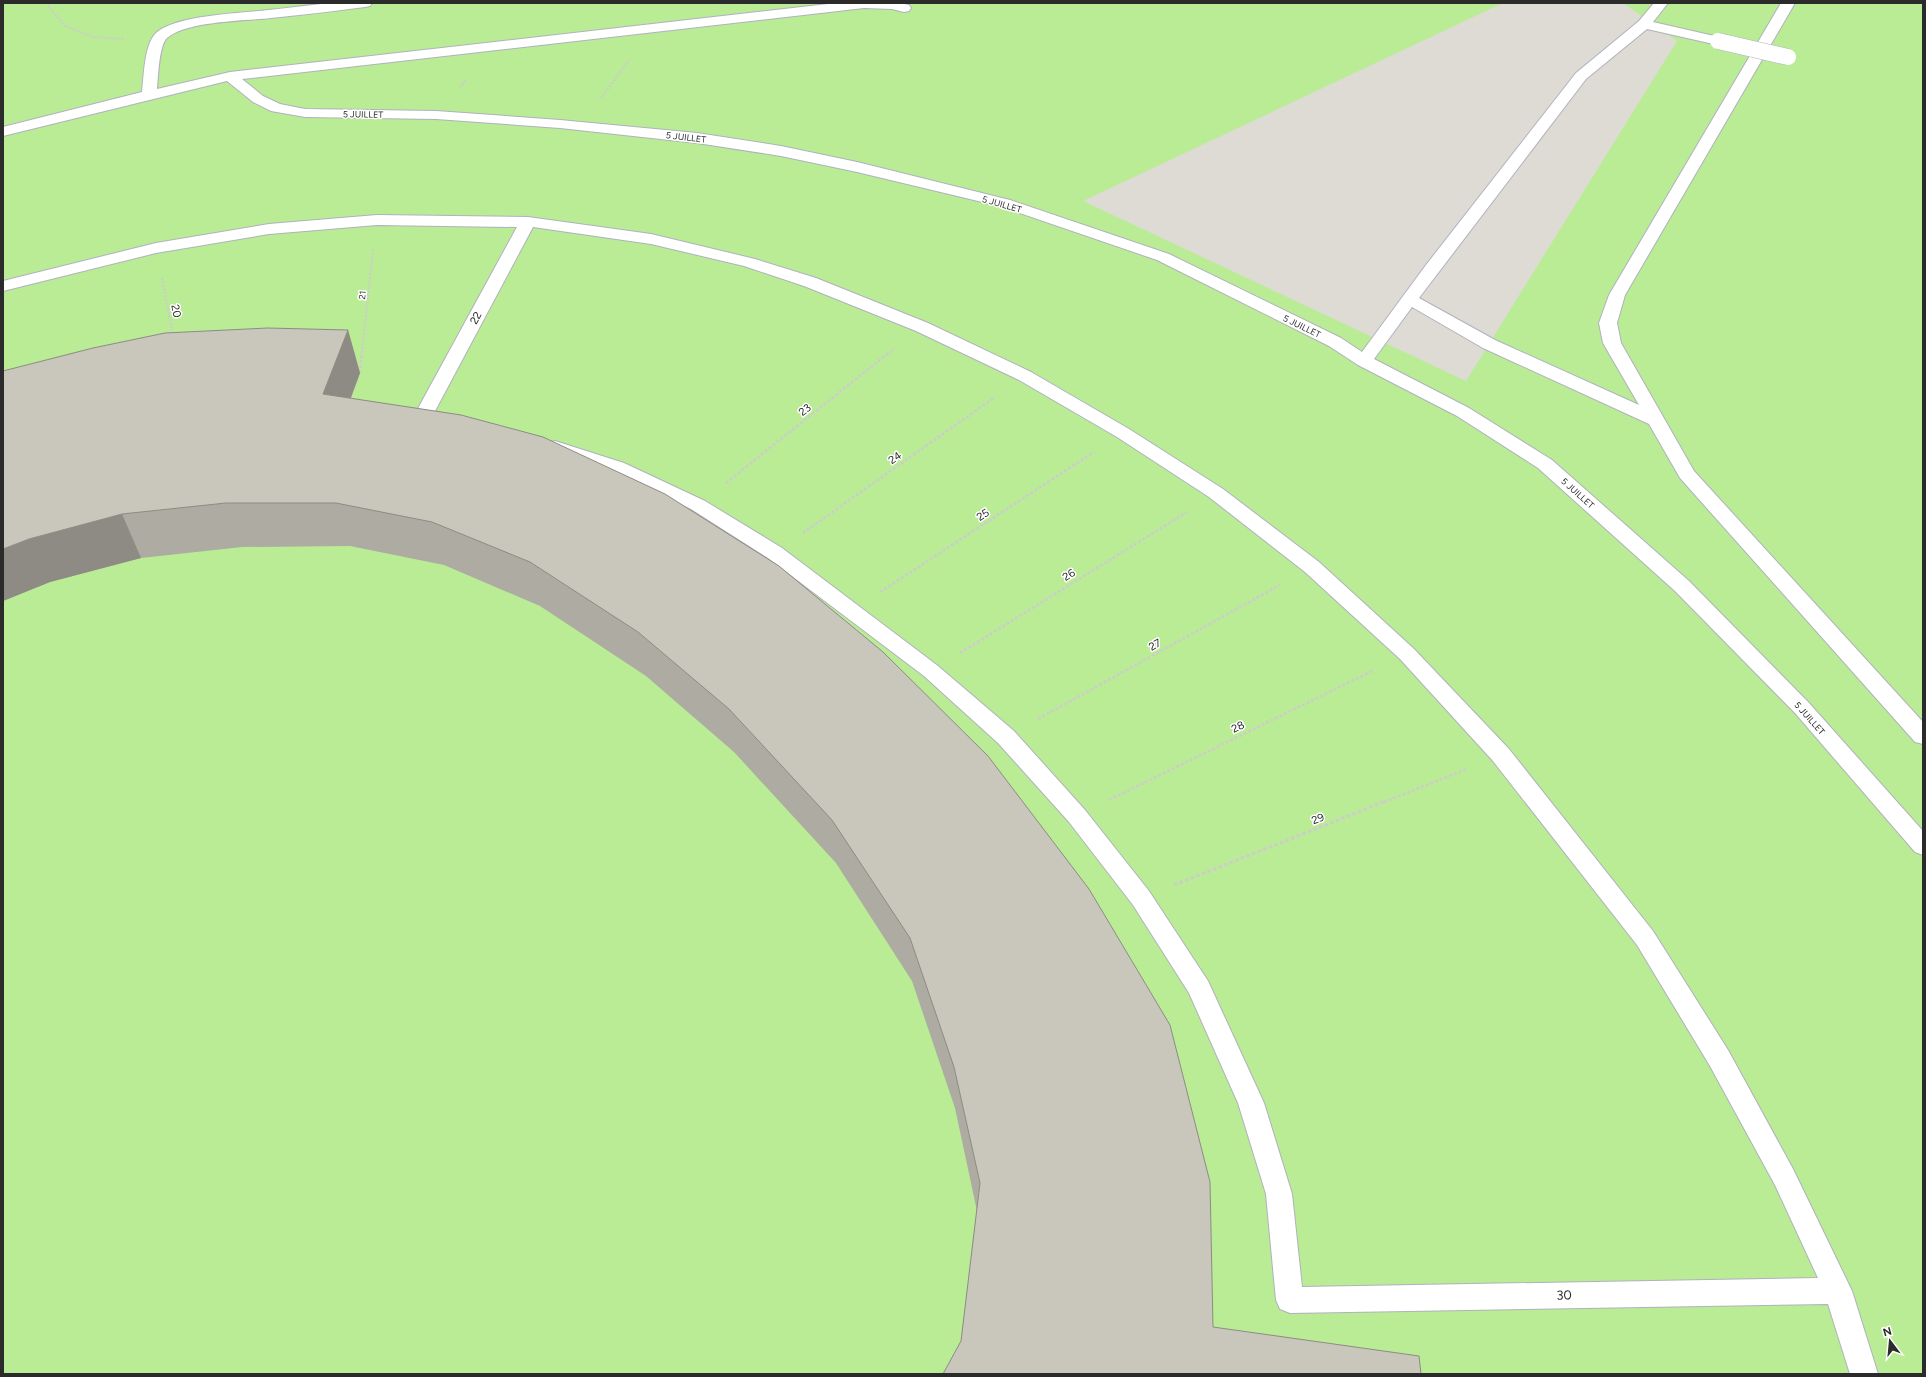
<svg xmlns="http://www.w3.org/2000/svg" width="1926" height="1377" font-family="Figtree,sans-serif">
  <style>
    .pitch { fill: #b9ec94 }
    .plaza { fill: #dddbd4 }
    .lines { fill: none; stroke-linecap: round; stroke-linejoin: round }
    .lane-casing { stroke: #b1b1bf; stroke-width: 2 }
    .path-far2 { stroke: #ccc; stroke-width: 2; stroke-dasharray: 2 1.5; stroke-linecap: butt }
    .path-far1 { stroke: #ccc; stroke-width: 2.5; stroke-dasharray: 3 2; stroke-linecap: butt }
    .path { stroke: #ccc; stroke-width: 3; stroke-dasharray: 3.5 2.5; stroke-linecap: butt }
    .lane { fill: #fff; fill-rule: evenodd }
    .lane-bridge-casing { stroke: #b1b1bf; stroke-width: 17; stroke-linecap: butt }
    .lane-bridge { stroke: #fff; stroke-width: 16 }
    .wall { fill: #adaba2 }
    .shaded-wall { fill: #8d8b84 }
    .building { fill: #c9c7bc; stroke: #8d8b84 }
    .labels { text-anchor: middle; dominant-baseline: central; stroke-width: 3; stroke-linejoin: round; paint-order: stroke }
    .far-street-label { font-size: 9px; fill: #2b2b2b; stroke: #fff }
    .street-label { font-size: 11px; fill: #2b2b2b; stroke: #fff }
    .near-street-label { font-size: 13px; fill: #2b2b2b; stroke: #fff }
  </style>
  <rect width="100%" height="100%" fill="#ede9dd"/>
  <rect class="pitch" x="3" y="3" width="1920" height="1371"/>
  <polygon class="plaza" points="1503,3 1623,3 1677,41 1466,381 1083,201"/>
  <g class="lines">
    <defs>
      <g id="lane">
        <path d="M330,3H372L370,6L365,7C334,11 302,15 271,18C245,21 187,21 167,38C159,45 158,78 157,89L230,72L837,3H900L909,5L911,8L909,11L904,12L892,9L864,8L242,79L263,96L280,104L305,109L436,111L560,120L697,133L781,146L857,162L1010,200L1169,254L1341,338L1362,352L1426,265L1576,73L1639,21L1654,3H1668L1653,22L1723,38L1725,41L1723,44L1718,45L1647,29L1586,79L1419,298L1495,340L1639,405L1603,343L1599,323L1609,295L1781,3H1795L1625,295L1617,323L1621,343L1694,471L1923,722V744L1915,742L1680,478L1649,424L1483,348L1412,307L1374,359L1469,408L1552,460L1689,581L1809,703L1923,831V855L1915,852L1795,713L1675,591L1538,468L1457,416L1358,365L1329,346L1157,260L999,206L857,172L781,156L697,143L560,128L436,119L305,117L271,111L253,102L227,81L3,136V127L142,92C144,76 144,45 156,33C175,15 243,13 269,10C289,8 310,5 330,3Z"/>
        <polygon points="377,215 528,217 651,234 755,259 816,278 928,323 1031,372 1129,429 1223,489 1319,562 1414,649 1509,749 1653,931 1728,1050 1793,1169 1852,1291 1878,1374 1850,1374 1828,1304 1290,1313 1280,1309 1276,1300 1266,1194 1238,1103 1189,993 1133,905 1069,822 998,743 924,676 768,558 691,509 610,471 548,451 546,447 548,443 555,441 624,463 705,501 782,548 938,666 1014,731 1085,810 1149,891 1208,981 1264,1103 1292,1194 1302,1287 1818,1278 1775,1185 1710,1066 1637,945 1493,761 1400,659 1305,572 1209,497 1117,437 1019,380 916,331 804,286 744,266 651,244 533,227 435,411 453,416 456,420 453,424 447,426 418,418 415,414 517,227 377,225 269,234 156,253 3,291 3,281 156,243 269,224"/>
      </g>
    </defs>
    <use href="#lane" class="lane-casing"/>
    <g class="path-far2">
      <polyline points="50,3 49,7 65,26 93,37 125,39"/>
      <polyline points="460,87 467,79"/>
      <polyline points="601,98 629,60"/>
      <polyline points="162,278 173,336"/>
      <polyline points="362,352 373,250"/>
      <polyline points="890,352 894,349"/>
    </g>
    <g class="path-far1">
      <polyline points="360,373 362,351"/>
      <polyline points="726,483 891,351"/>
      <polyline points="803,533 995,397"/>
      <polyline points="880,592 1094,452"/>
      <polyline points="960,653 1187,512"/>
      <polyline points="1038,719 1280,585"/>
      <polyline points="1109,800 1374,670"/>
      <polyline points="1384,802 1467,769"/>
    </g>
    <polyline class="path" points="1174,885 1386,801"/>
    <use href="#lane" class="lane"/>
    <defs>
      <polyline id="lane-bridge" points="1718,41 1788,57"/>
    </defs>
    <use href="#lane-bridge" class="lane-bridge-casing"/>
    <use href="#lane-bridge" class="lane-bridge"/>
  </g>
  <polygon class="wall" points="348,330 360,373 351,398 1089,889 961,1341 977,1211 955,1108 912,981 836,863 734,752 646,676 540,606 444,565 350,546 242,547 141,558 50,582 3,601"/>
  <g class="shaded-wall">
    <polygon points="348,330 360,373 336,437 323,394"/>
    <polygon points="122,514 141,558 50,582 3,601 3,549 29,539"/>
  </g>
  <polygon class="building" points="268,328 348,330 323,394 461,415 543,437 665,494 779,566 883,652 988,756 1089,889 1170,1025 1210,1182 1213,1327 1419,1356 1421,1374 943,1374 961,1341 980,1183 954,1067 910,938 832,820 729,709 638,632 530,562 432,522 336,503 226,503 122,514 29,539 3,549 3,371 93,348 165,333"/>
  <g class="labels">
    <g class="far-street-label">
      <text transform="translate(363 114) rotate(1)">5 JUILLET</text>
      <text transform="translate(686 137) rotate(7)">5 JUILLET</text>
      <text transform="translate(1002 204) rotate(16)">5 JUILLET</text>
      <text transform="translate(362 295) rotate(-84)">21</text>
      <text transform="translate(1302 326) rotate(26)">5 JUILLET</text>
      <text transform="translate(1578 493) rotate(42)">5 JUILLET</text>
      <text transform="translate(1810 718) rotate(48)">5 JUILLET</text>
    </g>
    <g class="street-label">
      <text transform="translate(176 311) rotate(79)">20</text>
      <text transform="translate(476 318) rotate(-62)">22</text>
      <text transform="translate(805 410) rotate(-39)">23</text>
      <text transform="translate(895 458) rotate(-35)">24</text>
      <text transform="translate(983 515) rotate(-33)">25</text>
      <text transform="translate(1069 575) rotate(-32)">26</text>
      <text transform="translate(1155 645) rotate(-29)">27</text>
      <text transform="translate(1238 727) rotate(-26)">28</text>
      <text transform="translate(1318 819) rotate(-22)">29</text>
    </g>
    <g class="near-street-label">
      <text transform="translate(1564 1295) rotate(-1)">30</text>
    </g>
  </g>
  <rect width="1926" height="1377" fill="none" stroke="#2b2b2b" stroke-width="8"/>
  <g transform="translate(1890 1341) rotate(344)" stroke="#ffffff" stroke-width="3" paint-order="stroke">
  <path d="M0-3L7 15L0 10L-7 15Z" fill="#2b2b2b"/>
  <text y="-6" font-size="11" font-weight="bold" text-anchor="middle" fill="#2b2b2b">N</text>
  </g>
</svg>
